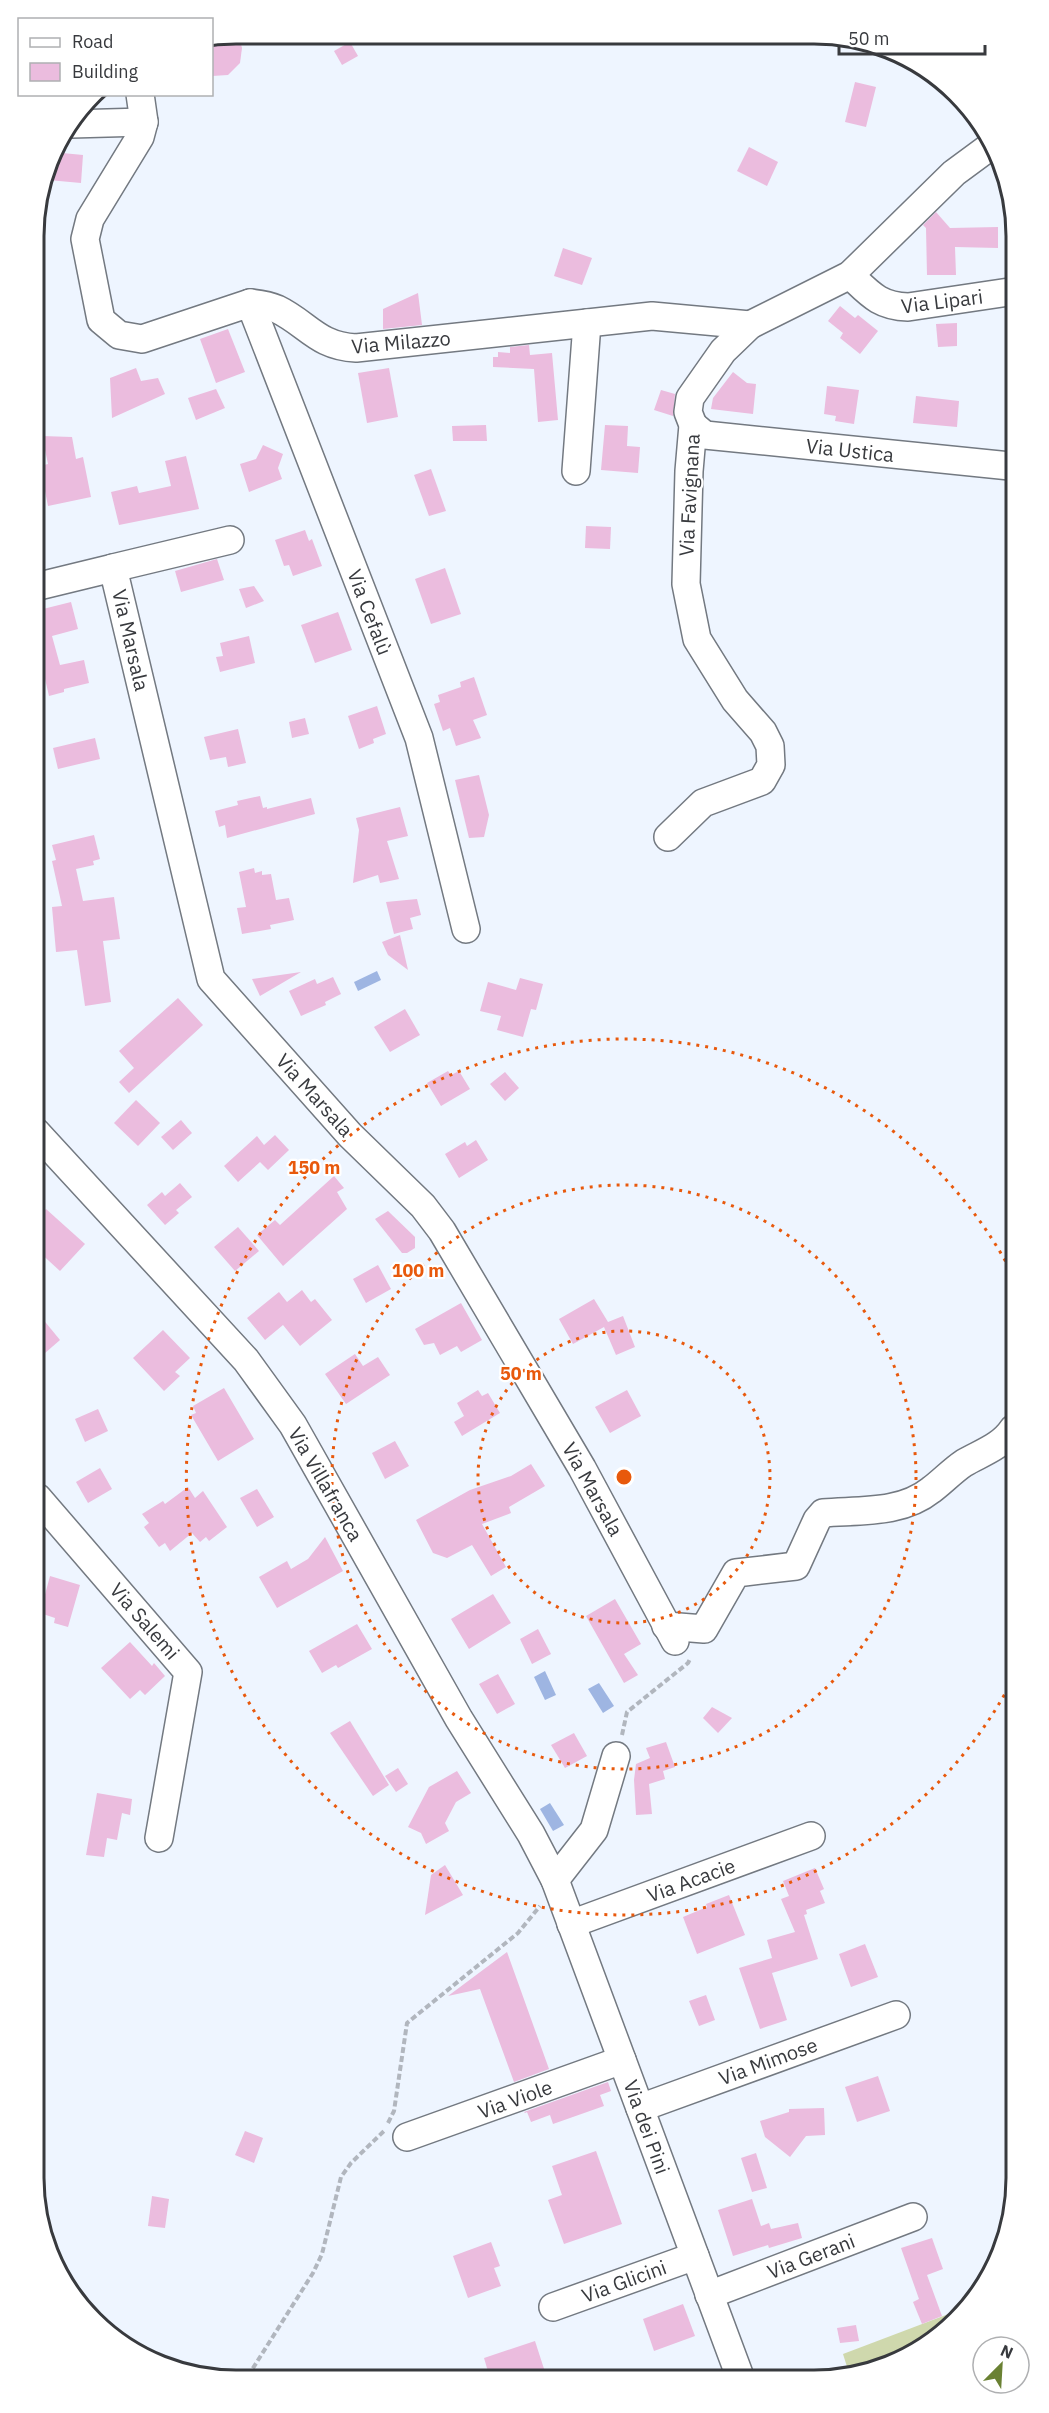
<svg xmlns="http://www.w3.org/2000/svg" width="1049" height="2413" font-family="'IBM Plex Sans',sans-serif">
  <style>
    .green { fill: #cfd8ad }
    .water { fill: #9eb5e2 }
    .building { fill: #ebbcde }
    .lines { fill: none; stroke-linecap: round; stroke-linejoin: round }
    .minor-casing { stroke: #737981; stroke-width: 30 }
    .path { stroke: #b1b6be; stroke-width: 4; stroke-dasharray: 6 3; stroke-linecap: butt }
    .minor { stroke: #fff; stroke-width: 27 }
    .ring { fill: none; stroke: #e8590c; stroke-width: 3; stroke-dasharray: 3 6 }
    .labels { text-anchor: middle; dominant-baseline: central; stroke-width: 4.5; stroke-linejoin: round; paint-order: stroke }
    .street-label { font-size: 20px; fill: #383a3e; stroke: #fff }
    .rim { fill: none; stroke: #383a3e; stroke-width: 3 }
    .centre { fill: #e8590c; stroke: #fff; stroke-width: 3 }
    .ring-label { font-size: 18px; text-anchor: middle; font-weight: bold; fill: #e8590c; stroke: #fff; stroke-width: 4.5; stroke-linejoin: round; paint-order: stroke }
  </style>
  <rect width="100%" height="100%" fill="#eef5ff"/>
  <polygon class="green" points="967,2307 926,2346 866,2373 849,2373 843,2354"/>
  <g class="water">
    <polygon points="377,971 381,980 358,991 354,982"/>
    <polygon points="545,1671 556,1695 545,1700 534,1677"/>
    <polygon points="599,1683 614,1706 603,1713 588,1689"/>
    <polygon points="550,1803 564,1825 553,1831 540,1809"/>
  </g>
  <g class="building">
    <polygon points="238,33 242,48 240,63 228,75 212,76 212,38"/>
    <polygon points="350,42 358,56 342,65 334,51"/>
    <polygon points="855,82 876,87 866,127 845,122"/>
    <polygon points="749,147 778,162 767,186 737,171"/>
    <polygon points="52,152 83,155 81,183 48,180"/>
    <polygon points="936,212 950,228 998,227 998,248 955,247 956,275 927,275 926,228 923,225"/>
    <polygon points="563,248 592,258 582,285 554,276"/>
    <polygon points="418,293 422,325 383,329 383,309"/>
    <polygon points="840,306 855,318 858,315 878,331 860,354 840,338 843,333 828,321"/>
    <polygon points="957,323 957,346 938,347 936,324"/>
    <polygon points="228,329 245,372 216,383 200,339"/>
    <polygon points="529,345 530,355 552,353 558,420 538,422 534,369 493,367 493,357 498,357 498,352 510,353 510,347"/>
    <polygon points="136,368 141,381 158,378 165,394 112,418 110,378"/>
    <polygon points="389,368 398,417 367,423 358,373"/>
    <polygon points="733,372 747,383 756,384 753,414 711,409 713,398"/>
    <polygon points="827,386 859,390 854,424 835,421 836,416 824,414"/>
    <polygon points="216,389 225,408 196,420 188,398"/>
    <polygon points="661,390 675,394 673,416 654,410"/>
    <polygon points="916,396 959,401 957,427 913,423"/>
    <polygon points="486,425 487,441 453,441 452,426"/>
    <polygon points="605,425 628,426 627,446 640,447 638,473 601,470"/>
    <polygon points="42,436 72,437 76,459 83,457 91,497 48,506 40,466 48,464"/>
    <polygon points="263,445 283,454 278,468 282,479 249,492 240,464 256,459"/>
    <polygon points="186,456 199,509 119,525 111,492 137,486 139,493 171,486 165,461"/>
    <polygon points="431,469 446,511 429,516 414,475"/>
    <polygon points="586,526 611,527 610,549 585,548"/>
    <polygon points="305,530 309,541 312,539 322,566 293,576 289,565 284,566 275,540"/>
    <polygon points="217,559 224,580 181,592 175,571"/>
    <polygon points="445,568 461,614 431,624 415,579"/>
    <polygon points="254,586 264,601 246,608 239,589"/>
    <polygon points="71,602 78,629 52,636 60,665 84,660 89,683 64,689 64,692 49,696 35,636 35,611"/>
    <polygon points="338,612 352,650 315,663 301,625"/>
    <polygon points="249,636 255,663 220,672 216,657 223,656 220,643"/>
    <polygon points="474,677 487,715 473,720 481,738 456,746 450,728 443,731 434,704 440,702 438,695 461,687 460,682"/>
    <polygon points="377,706 386,734 373,739 374,743 359,749 348,716"/>
    <polygon points="305,718 309,734 292,738 289,722"/>
    <polygon points="238,729 246,763 228,767 226,757 210,760 204,737"/>
    <polygon points="95,738 100,759 58,769 53,748"/>
    <polygon points="479,775 489,815 484,837 469,838 455,780"/>
    <polygon points="260,796 263,808 267,807 267,809 311,798 315,814 227,838 225,825 219,827 215,811 238,805 237,801"/>
    <polygon points="400,807 408,836 387,841 399,879 380,883 378,875 353,883 359,830 356,818"/>
    <polygon points="94,835 100,859 93,861 94,865 76,869 83,901 114,897 120,939 103,941 111,1002 85,1006 77,950 56,952 52,907 62,906 52,861 56,860 52,845"/>
    <polygon points="254,868 255,873 262,871 262,875 271,874 276,900 289,898 294,920 270,925 271,929 242,934 237,908 246,907 239,872"/>
    <polygon points="417,899 421,915 410,918 413,929 394,934 386,902"/>
    <polygon points="400,935 408,970 388,955 382,942"/>
    <polygon points="301,972 260,996 252,979"/>
    <polygon points="333,977 341,994 325,1002 326,1005 301,1016 289,991 315,979 317,984"/>
    <polygon points="520,978 543,984 536,1010 531,1009 523,1037 497,1030 501,1016 480,1011 488,982 516,990"/>
    <polygon points="178,998 203,1025 129,1093 119,1082 134,1068 119,1051"/>
    <polygon points="405,1009 420,1035 390,1052 374,1027"/>
    <polygon points="448,1071 451,1075 459,1071 470,1089 441,1106 427,1083"/>
    <polygon points="505,1072 519,1088 505,1101 490,1084"/>
    <polygon points="136,1100 160,1123 138,1146 114,1123"/>
    <polygon points="181,1120 192,1133 173,1150 161,1137"/>
    <polygon points="275,1135 289,1150 268,1170 260,1162 238,1182 224,1166 257,1136 264,1145"/>
    <polygon points="476,1140 488,1160 459,1178 445,1154 465,1142 467,1146"/>
    <polygon points="334,1176 344,1188 337,1192 347,1209 283,1266 257,1235 275,1220 280,1225"/>
    <polygon points="180,1183 192,1197 176,1210 179,1213 165,1225 147,1205 162,1192 165,1196"/>
    <polygon points="46,1209 85,1244 60,1271 37,1250 37,1219"/>
    <polygon points="388,1211 415,1237 415,1248 407,1253 402,1253 375,1219"/>
    <polygon points="238,1227 259,1251 235,1271 214,1247"/>
    <polygon points="378,1265 391,1289 366,1303 353,1279"/>
    <polygon points="302,1290 311,1302 315,1299 332,1320 300,1346 283,1325 265,1340 247,1318 279,1292 287,1302"/>
    <polygon points="594,1299 608,1322 623,1316 635,1347 616,1355 604,1327 573,1344 559,1319"/>
    <polygon points="461,1303 482,1340 461,1352 457,1346 440,1355 434,1343 424,1345 415,1329"/>
    <polygon points="37,1312 60,1340 37,1360"/>
    <polygon points="163,1330 190,1358 175,1372 180,1376 164,1391 133,1358"/>
    <polygon points="355,1354 363,1366 378,1357 390,1375 346,1404 325,1374"/>
    <polygon points="224,1388 254,1439 218,1461 191,1415 196,1413 193,1406"/>
    <polygon points="478,1390 482,1396 488,1393 500,1413 462,1436 454,1422 464,1416 457,1403"/>
    <polygon points="627,1390 641,1416 610,1433 595,1407"/>
    <polygon points="98,1409 108,1431 85,1442 75,1419"/>
    <polygon points="395,1441 409,1466 385,1479 372,1453"/>
    <polygon points="531,1464 545,1486 509,1507 511,1513 482,1524 506,1567 491,1576 472,1545 447,1558 433,1553 416,1520 470,1490 511,1476"/>
    <polygon points="100,1468 112,1489 88,1503 76,1482"/>
    <polygon points="188,1487 195,1498 203,1491 227,1527 209,1541 206,1537 200,1542 192,1533 170,1551 165,1543 159,1547 144,1527 149,1523 142,1514 163,1501 165,1504"/>
    <polygon points="257,1489 274,1517 257,1527 240,1498"/>
    <polygon points="325,1537 343,1571 277,1608 259,1577 287,1561 291,1569 308,1559"/>
    <polygon points="50,1576 80,1585 68,1627 54,1623 55,1618 40,1613"/>
    <polygon points="493,1594 511,1623 469,1649 451,1619"/>
    <polygon points="615,1599 641,1644 624,1654 638,1675 624,1683 586,1616"/>
    <polygon points="357,1624 372,1649 338,1668 336,1665 322,1673 309,1651"/>
    <polygon points="538,1629 551,1654 532,1664 520,1639"/>
    <polygon points="130,1642 152,1666 154,1663 165,1676 145,1695 140,1690 130,1699 101,1668"/>
    <polygon points="498,1674 515,1704 497,1714 479,1684"/>
    <polygon points="712,1707 732,1718 718,1733 703,1718"/>
    <polygon points="350,1721 389,1785 373,1796 330,1733"/>
    <polygon points="574,1733 587,1756 565,1768 551,1745"/>
    <polygon points="666,1742 675,1767 663,1771 665,1779 649,1784 652,1814 636,1815 634,1780 636,1764 650,1758 646,1748"/>
    <polygon points="398,1768 408,1784 396,1792 385,1776"/>
    <polygon points="457,1771 471,1793 456,1802 445,1823 449,1831 426,1844 421,1833 408,1827 429,1787"/>
    <polygon points="97,1793 132,1799 130,1815 122,1813 117,1840 107,1838 104,1857 86,1855"/>
    <polygon points="445,1865 463,1895 425,1915 431,1875"/>
    <polygon points="815,1868 824,1889 820,1891 825,1903 806,1910 807,1914 804,1915 818,1959 772,1973 787,2020 760,2029 739,1968 772,1958 767,1940 795,1932 781,1899 789,1896 783,1881"/>
    <polygon points="729,1895 745,1935 697,1954 683,1917 707,1907 706,1904"/>
    <polygon points="865,1944 878,1977 851,1987 839,1954"/>
    <polygon points="507,1952 549,2069 514,2082 480,1989 448,1996"/>
    <polygon points="706,1995 715,2020 699,2026 689,2001"/>
    <polygon points="878,2076 890,2111 857,2122 845,2087"/>
    <polygon points="608,2082 611,2091 600,2095 604,2106 553,2124 550,2115 531,2122 527,2112 525,2113 524,2112"/>
    <polygon points="824,2108 825,2135 806,2136 790,2157 765,2137 760,2121 789,2112 789,2109"/>
    <polygon points="245,2131 263,2138 254,2163 235,2155"/>
    <polygon points="596,2151 622,2224 564,2244 548,2200 562,2195 552,2166"/>
    <polygon points="756,2153 767,2188 752,2192 741,2158"/>
    <polygon points="152,2196 169,2199 165,2228 148,2226"/>
    <polygon points="752,2199 761,2226 769,2223 771,2229 798,2223 802,2238 769,2248 768,2245 733,2256 718,2210"/>
    <polygon points="932,2238 943,2269 927,2275 942,2316 922,2324 913,2302 919,2299 901,2248"/>
    <polygon points="491,2242 500,2266 494,2268 501,2286 468,2298 453,2256"/>
    <polygon points="683,2304 695,2336 654,2351 643,2319"/>
    <polygon points="856,2325 859,2341 840,2343 837,2328"/>
    <polygon points="535,2341 546,2375 489,2375 484,2358"/>
  </g>
  <g class="lines">
    <defs>
      <g id="minor">
        <path d="M140,94L144,122L140,137L90,219L85,239L101,320L119,335L142,339L250,303C259,304 268,305 277,309C308,324 317,346 356,348L652,316L750,325"/>
        <polyline points="71,124 144,122"/>
        <path d="M850,275C870,294 879,306 908,307L1009,292"/>
        <polyline points="250,303 419,738 466,929"/>
        <polyline points="693,425 705,435 1010,466"/>
        <polyline points="576,471 587,323"/>
        <polyline points="113,568 230,540"/>
        <polyline points="35,587 113,568 211,979 350,1135 423,1206 442,1231 582,1468 675,1641"/>
        <polyline points="668,837 703,803 762,781 771,765 770,746 763,732 735,700 697,639 686,584 689,471 693,425 688,412 690,398 723,351 750,325 850,275 954,173 992,145"/>
        <polyline points="36,1132 246,1360 293,1425 459,1719 531,1834 555,1880 739,2374"/>
        <polyline points="38,1498 188,1672 159,1838"/>
        <path d="M666,1626L704,1629L736,1573L796,1566L817,1520L823,1513C860,1510 901,1514 931,1490C942,1482 952,1471 964,1463C981,1453 1001,1447 1013,1429"/>
        <polyline points="555,1880 594,1830 616,1756"/>
        <polyline points="571,1924 811,1836"/>
        <polyline points="640,2108 896,2015"/>
        <polyline points="407,2137 622,2060"/>
        <polyline points="709,2295 913,2217"/>
        <polyline points="553,2307 695,2256"/>
      </g>
    </defs>
    <use href="#minor" class="minor-casing"/>
    <g class="path">
      <polyline points="622,1735 627,1712 688,1663 690,1659"/>
      <polyline points="388,2123 394,2111 407,2023 518,1933 540,1906"/>
      <polyline points="248,2376 313,2273 322,2254 341,2177 351,2163 385,2130"/>
    </g>
    <use href="#minor" class="minor"/>
  </g>
  <g class="ring">
    <circle cx="624" cy="1477" r="146"/>
    <circle cx="624" cy="1477" r="292"/>
    <path d="M1013 1679A438 438 0 1 1 1013 1275"/>
  </g>
  <g class="labels">
    <g class="street-label">
      <text transform="translate(942 301) rotate(-7)">Via Lipari</text>
      <text transform="translate(401 342) rotate(-5)">Via Milazzo</text>
      <text transform="translate(850 450) rotate(6)">Via Ustica</text>
      <text transform="translate(689 495) rotate(-87)">Via Favignana</text>
      <text transform="translate(370 612) rotate(69)">Via Cefalù</text>
      <text transform="translate(131 640) rotate(77)">Via Marsala</text>
      <text transform="translate(315 1095) rotate(48)">Via Marsala</text>
      <text transform="translate(326 1484) rotate(60)">Via Villafranca</text>
      <text transform="translate(593 1489) rotate(61)">Via Marsala</text>
      <text transform="translate(145 1621) rotate(49)">Via Salemi</text>
      <text transform="translate(691 1880) rotate(-20)">Via Acacie</text>
      <text transform="translate(768 2061) rotate(-20)">Via Mimose</text>
      <text transform="translate(515 2099) rotate(-20)">Via Viole</text>
      <text transform="translate(647 2127) rotate(70)">Via dei Pini</text>
      <text transform="translate(811 2256) rotate(-21)">Via Gerani</text>
      <text transform="translate(624 2281) rotate(-20)">Via Glicini</text>
    </g>
  </g>
  <path d="M0 0H1049V2413H0ZM236 44H814A192 192 0 0 1 1006 236V2178A192 192 0 0 1 814 2370H236A192 192 0 0 1 44 2178V236A192 192 0 0 1 236 44Z" fill="#fff" fill-rule="evenodd"/>
  <path class="rim" d="M236 44H814A192 192 0 0 1 1006 236V2178A192 192 0 0 1 814 2370H236A192 192 0 0 1 44 2178V236A192 192 0 0 1 236 44Z"/>
  <circle cx="624" cy="1477" r="9" class="centre"/>
  <g class="ring-label">
    <text x="314" y="1174">150 m</text>
    <text x="418" y="1277">100 m</text>
    <text x="521" y="1380">50 m</text>
  </g>
  <rect x="18" y="18" width="195" height="78" fill="#ffffff" stroke="#afb0b2" stroke-width="1.5"/>
  <rect x="30" y="38" width="30" height="9" fill="#ffffff" stroke="#afb0b2" stroke-width="1.5"/>
  <text x="72" y="48" font-size="18" fill="#383a3e">Road</text>
  <rect x="30" y="63" width="30" height="18" fill="#ebbcde" stroke="#afb0b2" stroke-width="1.5"/>
  <text x="72" y="78" font-size="18" fill="#383a3e">Building</text>
  <g transform="translate(1001 2365) rotate(24)"><circle r="28" fill="#ffffff" stroke="#afb0b2" stroke-width="1.5"/>
  <path d="M0-4.5L10 22L0 15L-10 22Z" fill="#6a8133"/>
  <text y="-9" font-size="16" font-weight="bold" text-anchor="middle" fill="#383a3e">N</text>
  </g>
  <path d="M839 45v9h146v-9" fill="none" stroke="#383a3e" stroke-width="3"/>
  <text x="848" y="45" font-size="18" fill="#383a3e" stroke="#ffffff" stroke-width="4.5" paint-order="stroke">50 m</text>
</svg>
